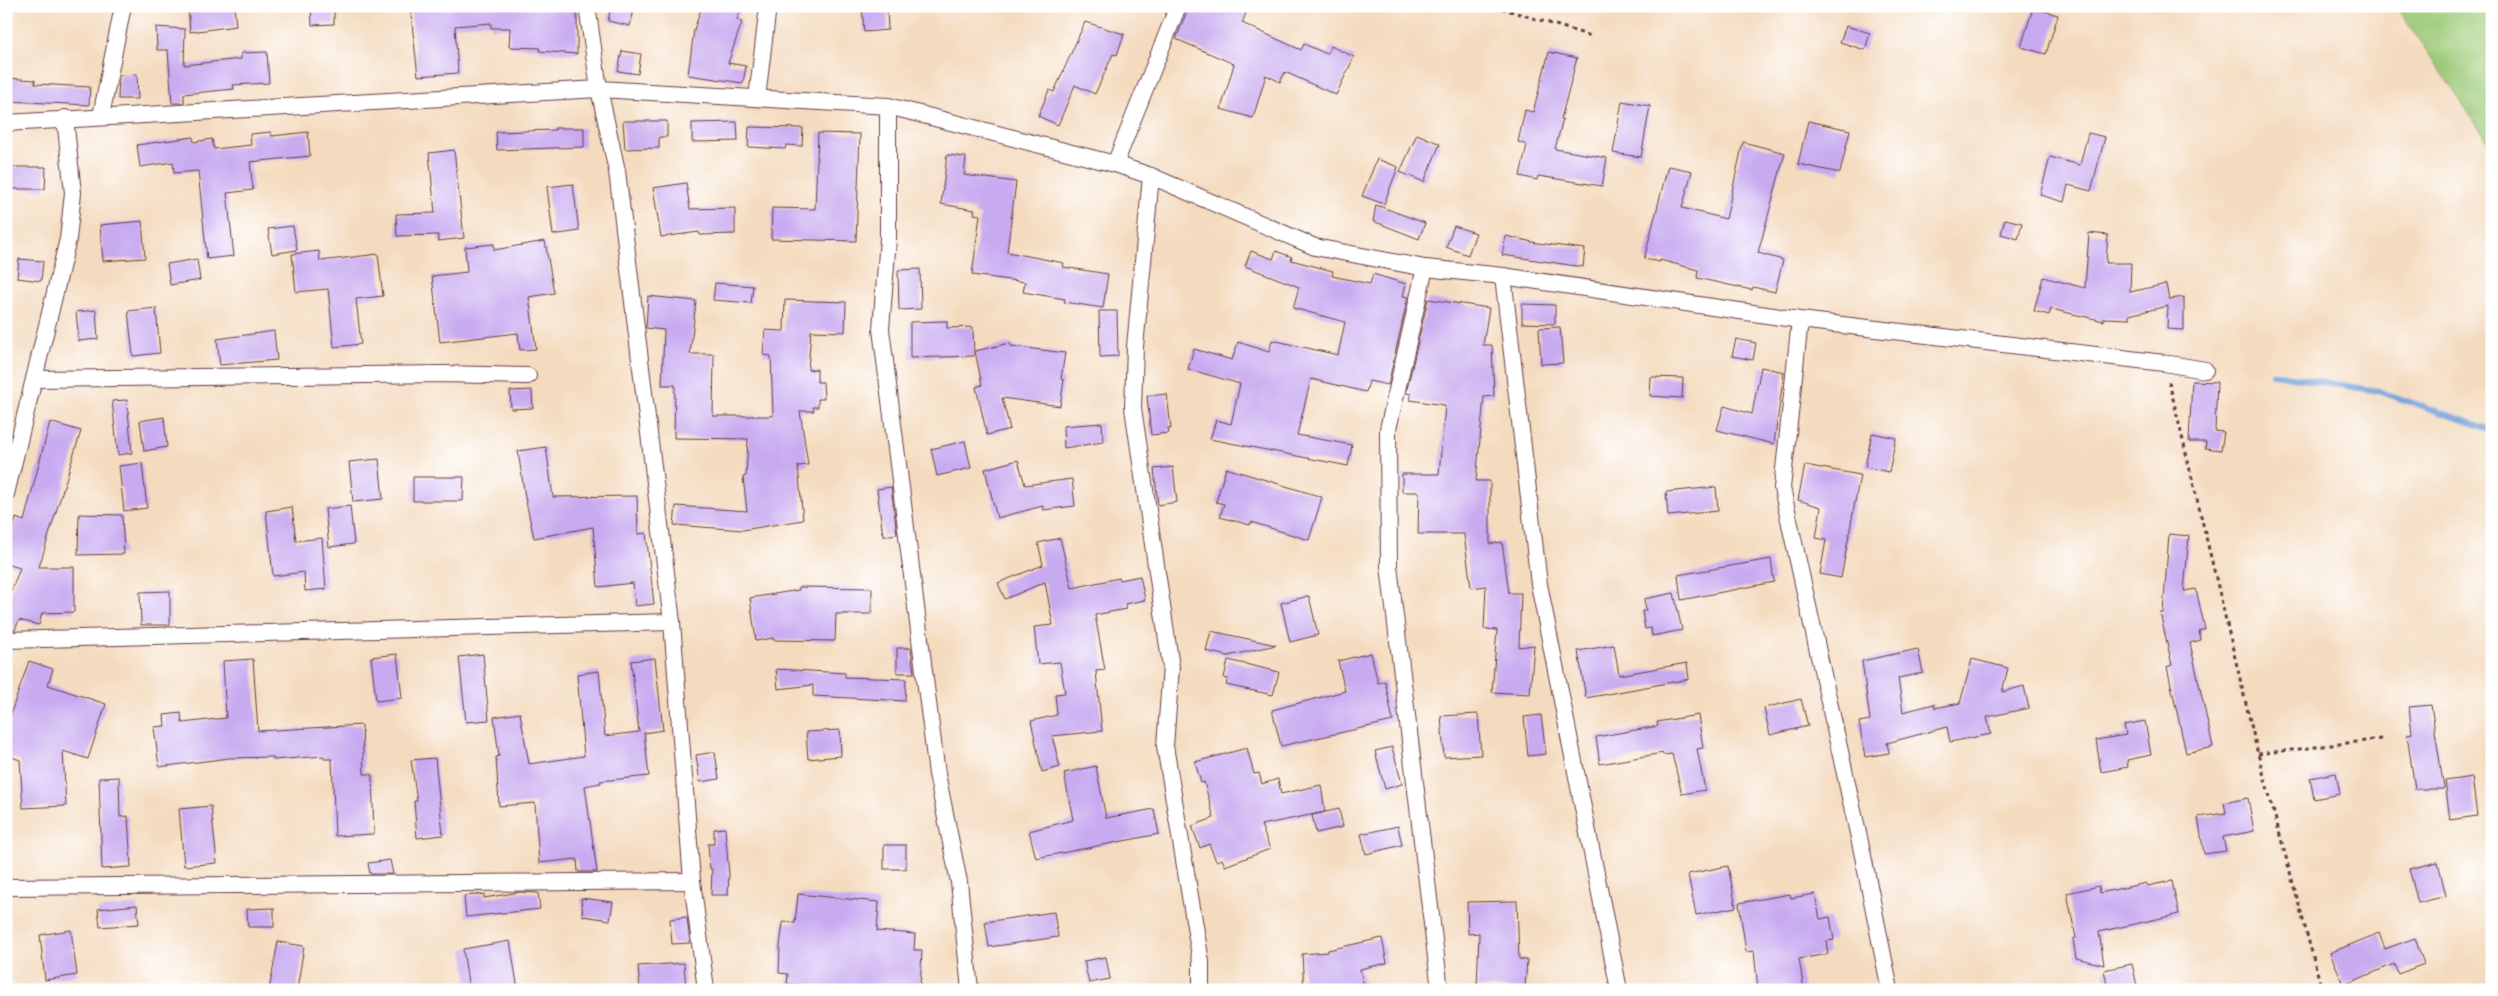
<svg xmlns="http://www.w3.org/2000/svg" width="2498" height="996" font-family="Kalam,sans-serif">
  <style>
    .green { fill: #9ecb79; stroke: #747552 }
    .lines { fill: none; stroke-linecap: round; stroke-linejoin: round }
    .stream { stroke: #6e9fd8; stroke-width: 6 }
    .building { fill: #c8aaf0 }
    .street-casing { stroke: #643b41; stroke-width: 18 }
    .path { stroke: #643b41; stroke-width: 3; stroke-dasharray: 4 4; stroke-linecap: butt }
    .street { stroke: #fff; stroke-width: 16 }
  </style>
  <rect width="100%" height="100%" fill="#fff"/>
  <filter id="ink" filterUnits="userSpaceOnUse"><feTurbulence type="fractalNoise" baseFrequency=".02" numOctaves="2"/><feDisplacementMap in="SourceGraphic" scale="10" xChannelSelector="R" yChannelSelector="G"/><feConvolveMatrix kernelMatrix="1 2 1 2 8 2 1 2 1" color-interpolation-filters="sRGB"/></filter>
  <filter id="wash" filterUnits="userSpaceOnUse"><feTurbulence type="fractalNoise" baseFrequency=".0096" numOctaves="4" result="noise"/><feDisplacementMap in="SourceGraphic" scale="20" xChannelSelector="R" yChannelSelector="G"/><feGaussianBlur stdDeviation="1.12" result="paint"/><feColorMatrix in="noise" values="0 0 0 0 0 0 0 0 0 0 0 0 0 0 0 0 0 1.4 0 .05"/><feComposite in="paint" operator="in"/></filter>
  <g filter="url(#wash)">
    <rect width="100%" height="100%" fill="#f4dbbf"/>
    <polygon class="green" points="2396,6 2492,6 2492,147"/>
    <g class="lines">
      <polyline class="stream" points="2273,374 2378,391 2492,430"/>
    </g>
    <g id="blocks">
      <g class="building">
        <polygon points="188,6 234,6 236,26 190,32"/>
        <polygon points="311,6 334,6 334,24 312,25"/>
        <polygon points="410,6 577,6 577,54 539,51 540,48 509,47 510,28 491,28 491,23 455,26 458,73 418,76"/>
        <polygon points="611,6 635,6 630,26 608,21"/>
        <polygon points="702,6 742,6 737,20 742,22 728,63 746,66 743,83 688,75 694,30"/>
        <polygon points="862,6 887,6 888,30 864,32"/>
        <polygon points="1189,6 1237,6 1247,11 1242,23 1301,50 1304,44 1327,54 1331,46 1354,57 1336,95 1285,72 1280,82 1266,75 1253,118 1221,109 1234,64 1176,39"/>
        <polygon points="2033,8 2058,15 2046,54 2021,47"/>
        <polygon points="1085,22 1124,34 1117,55 1113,54 1095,94 1075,85 1058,125 1038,116 1049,90 1054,92"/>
        <polygon points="1846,26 1870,33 1865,50 1840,42"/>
        <polygon points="156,27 185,29 184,65 241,59 241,53 267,52 269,83 233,85 234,89 184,94 184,103 172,103 168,50 157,50"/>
        <polygon points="622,51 641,54 638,74 618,71"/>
        <polygon points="1549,52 1577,58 1561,119 1563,119 1555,149 1607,158 1602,186 1538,176 1537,180 1520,176 1527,145 1518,142 1525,110 1533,112"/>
        <polygon points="137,74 138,99 118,99 119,75"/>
        <polygon points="7,78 35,80 35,84 90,87 89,105 6,101"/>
        <polygon points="1622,101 1650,106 1641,157 1613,153"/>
        <polygon points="623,121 667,121 667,137 659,137 659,148 625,149"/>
        <polygon points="1808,121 1850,130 1840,173 1798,164"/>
        <polygon points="737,122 738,141 692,142 692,123"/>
        <polygon points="749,127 803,128 802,146 786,145 785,149 748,147"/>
        <polygon points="555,128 584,128 584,147 497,150 496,132 555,130"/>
        <polygon points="271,132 272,136 308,132 310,156 250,162 253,190 227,193 234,256 207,259 198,171 174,173 173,162 140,167 137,145 193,137 194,142 212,139 214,149 251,145 250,134"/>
        <polygon points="818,133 860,134 856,241 771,239 772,208 815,209"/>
        <polygon points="2088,133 2105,137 2091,191 2068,185 2064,202 2040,195 2050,157 2080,165"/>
        <polygon points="1417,134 1440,144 1424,182 1400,172"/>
        <polygon points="1743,142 1785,153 1758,253 1783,260 1775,292 1753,287 1752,290 1697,278 1698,270 1660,260 1660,262 1644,259 1668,166 1692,171 1682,208 1726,219"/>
        <polygon points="454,150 464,238 438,241 438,235 397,236 396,214 435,213 429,153"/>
        <polygon points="947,155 966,157 964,175 1016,182 1007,252 1064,263 1063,267 1108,274 1103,308 1064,302 1065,299 1023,292 1025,282 972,275 980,215 974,214 975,210 941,204"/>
        <polygon points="1377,159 1398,167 1384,204 1362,196"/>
        <polygon points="8,167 46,167 45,189 8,189"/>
        <polygon points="686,183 690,209 735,208 735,234 700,235 699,232 661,237 653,188"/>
        <polygon points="573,184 579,231 553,235 547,187"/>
        <polygon points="1376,205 1425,223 1419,239 1373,221"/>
        <polygon points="2005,219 2022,223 2018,239 2001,234"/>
        <polygon points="142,221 145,258 103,261 100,225"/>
        <polygon points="293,226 297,250 272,254 268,229"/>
        <polygon points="1454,226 1476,233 1468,255 1446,247"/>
        <polygon points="2089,233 2108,235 2106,263 2131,263 2130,292 2166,284 2169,299 2184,297 2184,330 2167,329 2168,306 2129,315 2129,319 2104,318 2104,321 2051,309 2049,315 2034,311 2043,277 2085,288"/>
        <polygon points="1506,236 1537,243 1585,249 1583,267 1502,255"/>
        <polygon points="545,241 554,293 529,297 536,349 520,350 518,333 440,342 432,276 467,272 465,247 494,244 494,250"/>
        <polygon points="319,251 320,261 378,254 383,296 356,299 361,344 334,347 328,289 296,292 292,254"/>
        <polygon points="1251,251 1273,259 1276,251 1292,257 1291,260 1333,271 1332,276 1370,284 1373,274 1406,284 1403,296 1408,297 1388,385 1369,381 1366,392 1311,379 1297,435 1352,445 1348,466 1210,439 1216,420 1231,424 1240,384 1188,369 1194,349 1232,360 1238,342 1269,352 1272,340 1338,355 1345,322 1293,308 1299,287 1245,266"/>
        <polygon points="19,259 43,261 41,281 17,278"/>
        <polygon points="197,259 200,280 170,285 167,264"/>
        <polygon points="920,269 921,309 899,310 898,270"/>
        <polygon points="715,283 753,286 751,303 713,300"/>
        <polygon points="648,296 696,301 690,354 714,354 713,416 773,416 771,356 763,355 765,330 784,331 785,300 846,302 845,332 811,331 808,370 817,369 817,382 823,382 824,399 818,399 818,407 813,407 814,411 800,411 808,465 798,466 803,520 743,530 674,525 676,506 747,511 743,477 746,476 748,439 674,438 675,385 662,385 664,330 646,328"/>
        <polygon points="1428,299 1489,308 1483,345 1492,345 1494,396 1484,397 1476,481 1490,481 1490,544 1502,542 1509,593 1521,593 1519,647 1534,645 1530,694 1492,692 1497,630 1484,629 1486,586 1471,588 1464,534 1418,534 1419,492 1402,492 1402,474 1439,474 1445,405 1410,400 1411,394 1406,393"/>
        <polygon points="1522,304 1555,305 1555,324 1522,323"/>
        <polygon points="156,308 160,353 133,356 128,311"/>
        <polygon points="96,310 98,339 79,341 76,312"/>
        <polygon points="1099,311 1117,311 1118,356 1100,357"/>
        <polygon points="947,321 947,328 973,327 974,356 910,358 910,322"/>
        <polygon points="1560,327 1563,363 1541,364 1539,328"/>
        <polygon points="274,331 277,360 220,365 217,339"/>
        <polygon points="1736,339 1756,343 1753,360 1732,356"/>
        <polygon points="1010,343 1011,346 1065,353 1061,379 1064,380 1060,406 1002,398 1010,429 987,435 976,387 982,385 975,351"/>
        <polygon points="1761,367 1784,372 1774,444 1717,430 1724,406 1752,414"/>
        <polygon points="1651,377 1683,378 1682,398 1650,396"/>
        <polygon points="2192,381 2217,382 2215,431 2224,432 2221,450 2205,448 2206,442 2189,442"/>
        <polygon points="532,390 533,408 511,409 510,391"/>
        <polygon points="1167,394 1171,429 1168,428 1169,433 1151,435 1147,396"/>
        <polygon points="127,400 132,453 118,455 112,401"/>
        <polygon points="164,417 167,447 144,451 140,421"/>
        <polygon points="50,422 81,431 39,567 74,567 74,612 42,613 39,625 19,620 15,630 6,630 6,605 20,568 6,564 6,549 16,518 24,521"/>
        <polygon points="1102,423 1103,442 1064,448 1063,426"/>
        <polygon points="1872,433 1896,438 1889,472 1865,467"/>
        <polygon points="965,441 971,468 937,476 931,449"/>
        <polygon points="546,447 553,497 637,496 638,534 646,533 654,604 635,606 633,583 598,587 593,527 534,538 525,497 518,451"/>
        <polygon points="379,459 383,499 353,502 349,462"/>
        <polygon points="1018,460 1025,485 1072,479 1075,506 1043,510 1043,506 997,518 985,469"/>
        <polygon points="142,463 147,508 124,511 119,466"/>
        <polygon points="1805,465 1860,475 1841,578 1820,574 1826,540 1816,538 1821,507 1798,500"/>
        <polygon points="1173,467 1177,502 1158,505 1154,469"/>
        <polygon points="1226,468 1322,497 1309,540 1251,522 1250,525 1220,517 1224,504 1216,502"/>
        <polygon points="413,477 464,477 463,501 413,501"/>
        <polygon points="891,487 897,534 883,536 877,489"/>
        <polygon points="1716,487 1718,511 1668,516 1666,492"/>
        <polygon points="350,506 354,544 329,547 325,509"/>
        <polygon points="292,507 296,541 322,538 326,589 305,591 304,572 273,576 266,511"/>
        <polygon points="79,514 122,515 124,554 78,555"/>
        <polygon points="2169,534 2189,536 2184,591 2196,589 2205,629 2199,631 2201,640 2190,643 2213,747 2186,753 2167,667 2172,665 2160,613 2163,613"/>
        <polygon points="1060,538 1072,588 1119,578 1120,580 1140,576 1145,600 1125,604 1126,609 1095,615 1105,670 1096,671 1102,731 1052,736 1060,767 1042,772 1031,721 1057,715 1055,694 1065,693 1060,662 1038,664 1034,627 1053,625 1045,582 1005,599 998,583 1043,565 1038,543"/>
        <polygon points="1771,559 1774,582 1681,600 1678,575"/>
        <polygon points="799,587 872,588 872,614 836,614 835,641 773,640 773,638 756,641 750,598 799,590"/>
        <polygon points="170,591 170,625 141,625 140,592"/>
        <polygon points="1674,593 1682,630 1652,636 1651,628 1645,629 1642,611 1646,611 1644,599"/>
        <polygon points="1309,596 1318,635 1290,642 1281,603"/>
        <polygon points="1211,631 1276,645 1228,656 1206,651"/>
        <polygon points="1614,645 1619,675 1687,663 1689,679 1586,698 1578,651"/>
        <polygon points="897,648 911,648 914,673 897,673"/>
        <polygon points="1918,649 1923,673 1898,678 1903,712 1934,704 1935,708 1960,703 1972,659 2008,668 2002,692 2024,686 2029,708 1987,717 1991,734 1950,742 1947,727 1887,743 1889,753 1865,757 1859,722 1870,720 1862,661"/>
        <polygon points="1371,653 1378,683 1385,681 1393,721 1281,746 1272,710 1345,691 1338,661"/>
        <polygon points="397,654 402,698 376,701 371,657"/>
        <polygon points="483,654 489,720 466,722 459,657"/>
        <polygon points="655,658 663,730 644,733 649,776 600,781 601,783 585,786 597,872 578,872 577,859 539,863 535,803 499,806 496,757 499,756 494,717 520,713 529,764 584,756 577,674 599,671 605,736 639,732 631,661"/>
        <polygon points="253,659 258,731 362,725 364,774 372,774 374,834 335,836 332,759 324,759 324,756 273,760 273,757 229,758 159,767 154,727 165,726 164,715 181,713 182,723 226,718 223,661"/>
        <polygon points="1228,660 1279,672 1273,695 1226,685 1228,679 1224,678"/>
        <polygon points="29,661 53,669 48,685 106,704 88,759 63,751 66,806 23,808 20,760 6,755 6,727"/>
        <polygon points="776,669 845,673 845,677 906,679 905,701 813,696 813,685 778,689"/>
        <polygon points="1801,699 1808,726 1770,735 1764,708"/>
        <polygon points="2431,705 2444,789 2415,789 2407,735 2412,734 2409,707"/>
        <polygon points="1478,714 1481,755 1444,757 1441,716"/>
        <polygon points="1541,715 1546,754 1528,756 1524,717"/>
        <polygon points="1698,715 1703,748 1697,749 1705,790 1682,794 1672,754 1663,755 1663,753 1600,764 1596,737 1658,726 1657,722"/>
        <polygon points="2145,721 2151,755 2127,760 2128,767 2101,772 2096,740 2126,735 2124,725"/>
        <polygon points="840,730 841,756 808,759 806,732"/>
        <polygon points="1392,747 1402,784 1385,789 1375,751"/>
        <polygon points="1247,748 1254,774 1259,773 1262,784 1278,779 1281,794 1321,785 1325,812 1261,825 1270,849 1225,866 1222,859 1216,861 1209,844 1200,848 1192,826 1214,818 1204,782 1201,783 1195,762"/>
        <polygon points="715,752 719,779 700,782 696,755"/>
        <polygon points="435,758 443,835 417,838 414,801 417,801 411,760"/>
        <polygon points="1096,766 1106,818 1154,809 1159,834 1036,858 1029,831 1073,820 1064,773"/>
        <polygon points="2336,773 2340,794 2314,799 2310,778"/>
        <polygon points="119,777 120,817 128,816 131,867 102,869 99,778"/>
        <polygon points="2472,777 2477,816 2450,820 2445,781"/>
        <polygon points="2248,798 2254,831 2223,837 2226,851 2204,854 2198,817 2226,813 2224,803"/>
        <polygon points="211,806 217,863 184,866 179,809"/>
        <polygon points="1339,809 1343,827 1316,833 1312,815"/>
        <polygon points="1398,826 1402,845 1366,854 1361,834"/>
        <polygon points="725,828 729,874 728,895 711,895 712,869 710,869 708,844 714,844 714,829"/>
        <rect x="884" y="845" width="22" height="24"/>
        <polygon points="390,860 393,874 370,874 368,863"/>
        <polygon points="2438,862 2446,896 2418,903 2409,869"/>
        <polygon points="1728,866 1736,907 1696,915 1688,874"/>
        <polygon points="2172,881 2179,914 2099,932 2104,965 2076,958 2073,939 2076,938 2067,893 2099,886 2100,893 2146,883 2147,886"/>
        <polygon points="520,892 538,893 540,909 466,917 464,896 484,894 484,898"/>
        <polygon points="798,894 879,902 877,931 915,934 914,950 922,950 920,990 801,990 801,985 787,984 788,974 779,973 780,946 783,922 795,923"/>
        <polygon points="1790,894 1791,898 1815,894 1820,919 1830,917 1834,940 1826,941 1828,954 1799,959 1804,990 1758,990 1754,951 1746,952 1739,903"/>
        <polygon points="581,898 613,902 610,920 583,916"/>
        <polygon points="1517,901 1519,959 1527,960 1525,989 1477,987 1479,933 1468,934 1467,902"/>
        <polygon points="137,905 139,924 100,927 98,909"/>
        <polygon points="274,908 274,927 248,927 247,909"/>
        <polygon points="1054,912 1058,937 989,947 985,922"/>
        <polygon points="687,917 690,943 672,944 670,919"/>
        <polygon points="71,930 77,975 45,980 40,935"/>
        <polygon points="2379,933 2385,949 2415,938 2424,964 2398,974 2394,964 2344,985 2330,953"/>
        <polygon points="1382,938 1387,963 1360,969 1365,990 1304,990 1302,954 1328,952 1328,950"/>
        <polygon points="510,941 518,990 469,990 463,949"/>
        <polygon points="278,942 304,946 297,990 269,990"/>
        <polygon points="1106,957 1110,979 1089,983 1084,961"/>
        <polygon points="684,963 686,990 640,990 638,966"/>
        <polygon points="2132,964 2138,990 2108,990 2104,970"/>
      </g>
    </g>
  </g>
  <g filter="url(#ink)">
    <use href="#blocks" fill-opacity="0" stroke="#643b41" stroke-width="1"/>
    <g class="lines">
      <defs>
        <g id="street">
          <polyline points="587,6 599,89 617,171 672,622 692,881 706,990"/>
          <polyline points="757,98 768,6"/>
          <polyline points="888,106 888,239 881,329 937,774 959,882 970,990"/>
          <polyline points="101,116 123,6"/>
          <polyline points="6,123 599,89 888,106 1115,164 1151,176 1315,247 1425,268 1503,276 1800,320 2164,363 2205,370"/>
          <polyline points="1115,164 1178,6"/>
          <polyline points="1151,176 1135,347 1133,408 1171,667 1165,746 1201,962 1201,990"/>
          <polyline points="1425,268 1388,429 1389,566 1440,990"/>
          <polyline points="1503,276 1539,584 1619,990"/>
          <polyline points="1800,320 1782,488 1863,856 1890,990"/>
          <polyline points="34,379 443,374 528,376"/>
          <polyline points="6,494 68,239 73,193 65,118"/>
          <polyline points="6,640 672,622"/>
          <polyline points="6,887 692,881"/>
        </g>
      </defs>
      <use href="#street" class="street-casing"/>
      <g class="path">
        <polyline points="1494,6 1591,36"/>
        <polyline points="2169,382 2258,754 2322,990"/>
        <polyline points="2258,754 2381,739"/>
      </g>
      <use href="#street" class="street"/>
    </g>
  </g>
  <rect width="2498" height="996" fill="none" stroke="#fff" stroke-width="25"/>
</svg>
